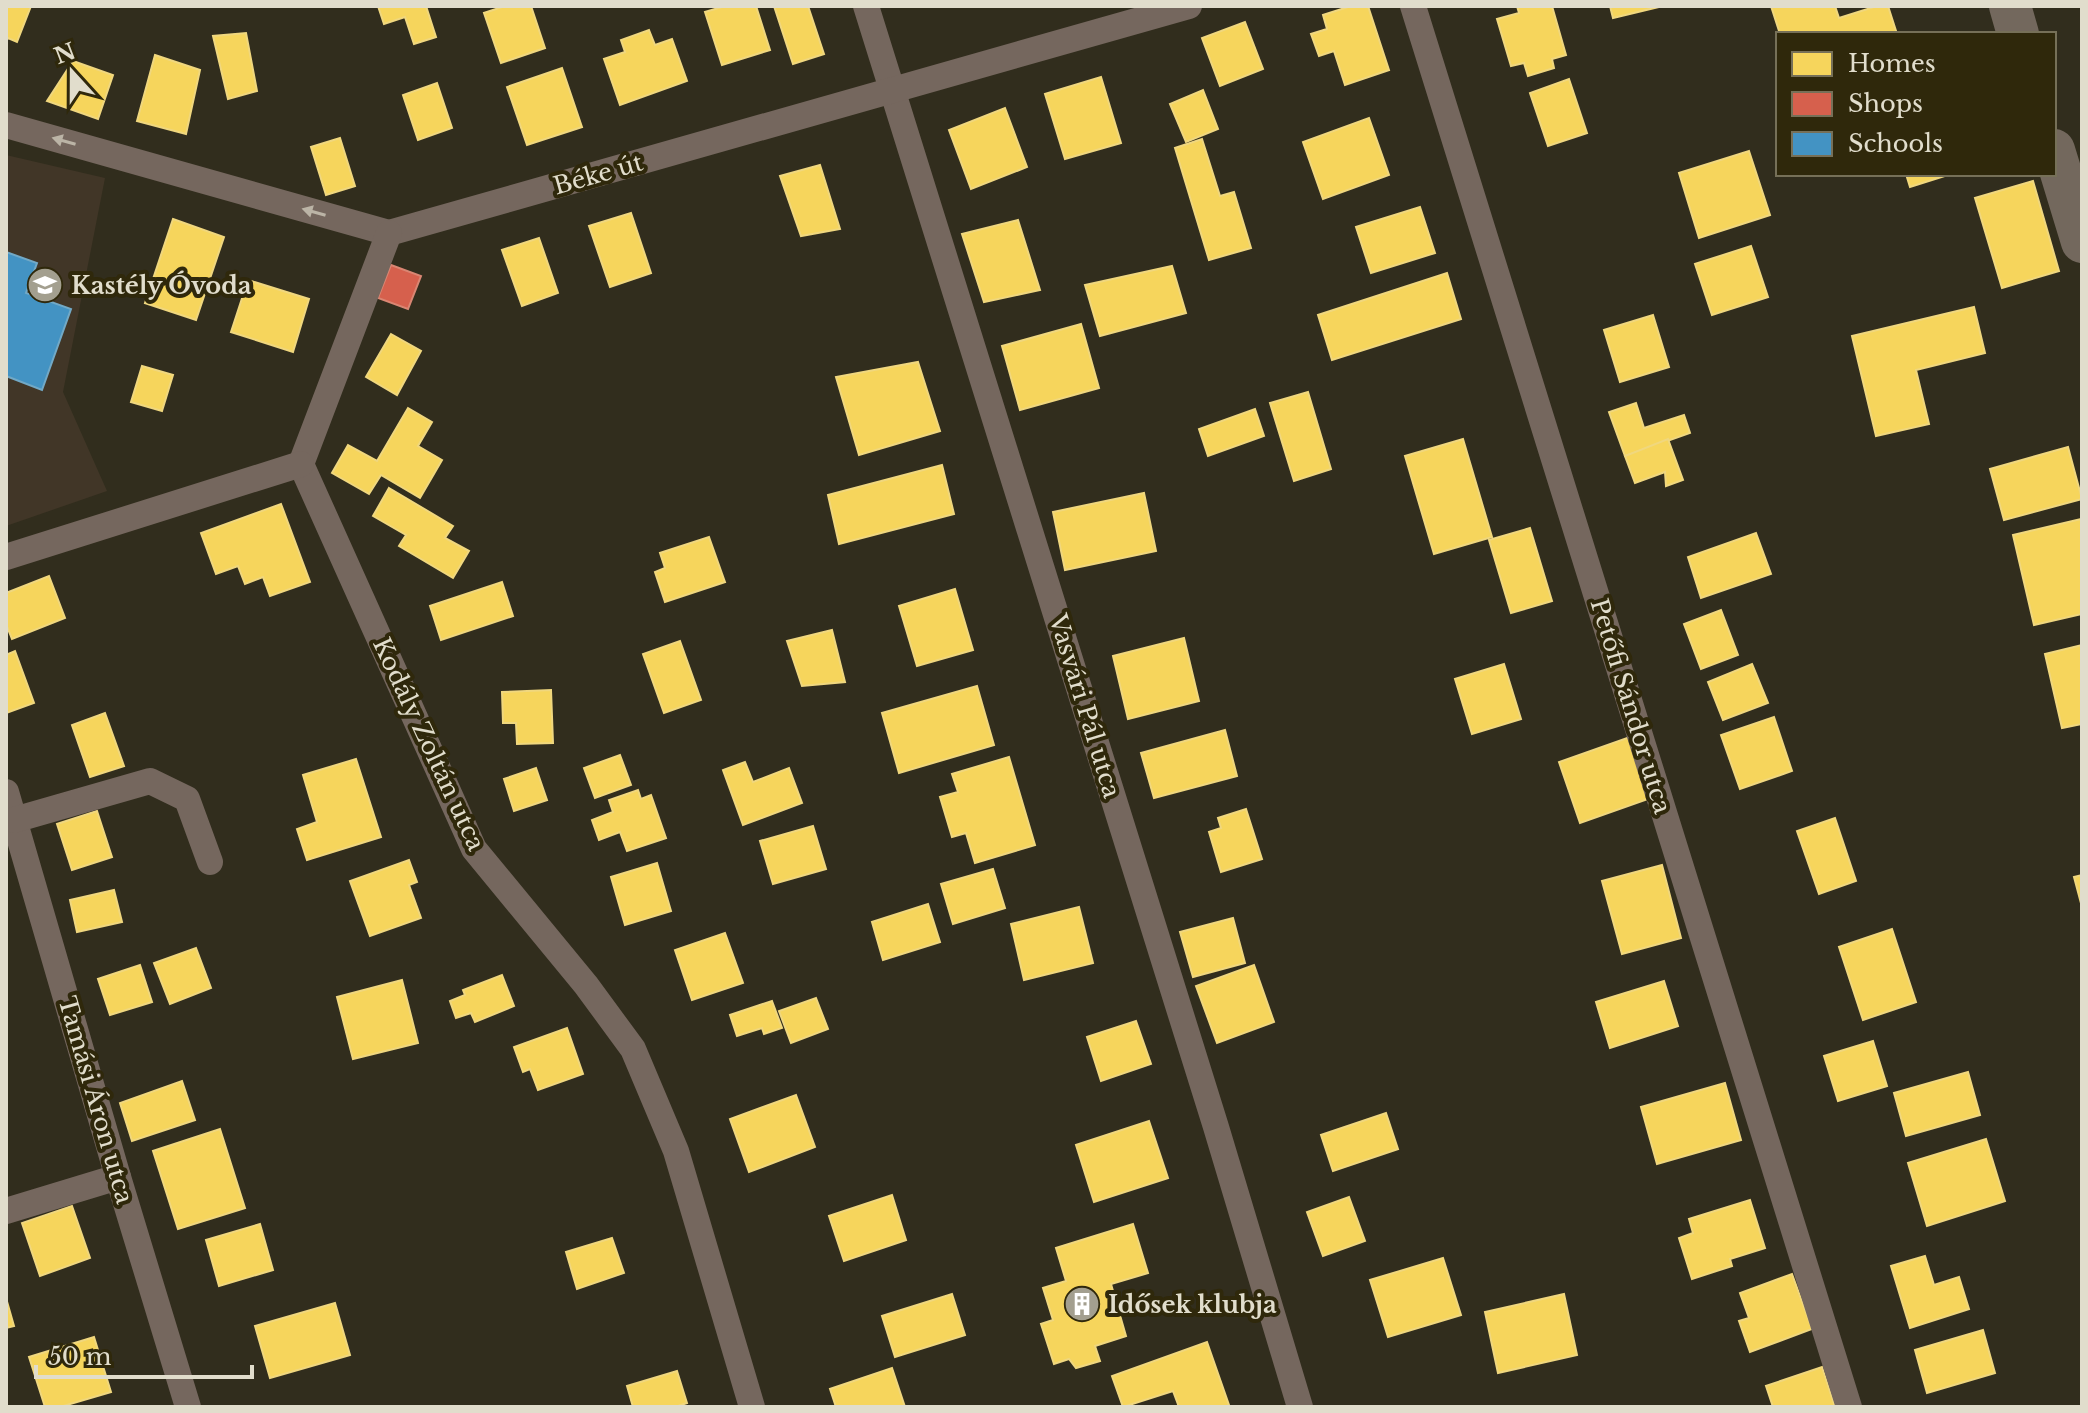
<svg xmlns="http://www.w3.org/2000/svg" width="2088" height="1413" font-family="'Libre Baskerville',serif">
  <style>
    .education { fill: #413627 }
    .homes { fill: #f6d55c; stroke: #f0d77e; stroke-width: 2 }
    .shops { fill: #d6604d; stroke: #d98673; stroke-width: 2 }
    .schools { fill: #4393c3; stroke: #72a9c6; stroke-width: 2 }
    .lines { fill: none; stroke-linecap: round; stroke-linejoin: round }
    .street { stroke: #75675e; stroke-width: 26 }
    .primary { stroke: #73685d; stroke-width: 42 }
    .oneway { fill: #bbb4a6 }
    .labels { text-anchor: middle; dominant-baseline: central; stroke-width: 8; stroke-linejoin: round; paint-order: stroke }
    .street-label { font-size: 24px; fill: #e1ddcc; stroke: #2f280b }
    .poi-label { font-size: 24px; font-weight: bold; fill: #e1ddcc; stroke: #2f280b; text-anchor: start }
  </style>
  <rect width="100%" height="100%" fill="#312d1d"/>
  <polygon class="education" points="6,155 105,178 63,392 107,491 6,526"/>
  <g class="homes">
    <polygon points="6,6 31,6 17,42 8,38 6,42"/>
    <polygon points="378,6 426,6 436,37 414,44 405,17 384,24"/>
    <polygon points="505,6 531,6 545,48 501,63 484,13"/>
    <polygon points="725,6 756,6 770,50 722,65 705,12"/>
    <polygon points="774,6 808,6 824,54 793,64"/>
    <polygon points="1351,6 1368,6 1389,70 1345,85 1334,51 1319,56 1311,34 1327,29 1323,15"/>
    <polygon points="1517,6 1532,7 1552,6 1566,55 1552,59 1554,68 1528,76 1524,63 1511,66 1497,19 1519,13"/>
    <polygon points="1610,6 1663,6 1613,18"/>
    <polygon points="1771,6 1835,6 1839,18 1877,6 1888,6 1897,34 1780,34"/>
    <polygon points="1245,22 1263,69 1220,86 1202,38"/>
    <polygon points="649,30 655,45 672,39 687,81 620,105 604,59 625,52 621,40"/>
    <polygon points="246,33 257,91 228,99 213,36"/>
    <polygon points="155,55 200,70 186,134 137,121"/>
    <polygon points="73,61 113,75 98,119 47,101"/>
    <polygon points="562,68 582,127 527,145 507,87"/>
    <polygon points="1101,77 1121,143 1065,159 1045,94"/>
    <polygon points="1569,79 1587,133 1548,146 1530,93"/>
    <polygon points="437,83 452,128 418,140 403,95"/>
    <polygon points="1203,90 1218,129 1186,142 1170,104"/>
    <polygon points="1005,108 1027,167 971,189 949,130"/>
    <polygon points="1369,118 1389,175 1323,199 1303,142"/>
    <polygon points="340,138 355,186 326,195 311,147"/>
    <polygon points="1202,139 1220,196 1234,192 1251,248 1209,260 1175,148"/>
    <polygon points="1749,151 1770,215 1699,238 1679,173"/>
    <polygon points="820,165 840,229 801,236 780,176"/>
    <polygon points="1906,174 1951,174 1910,187"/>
    <polygon points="2033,181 2059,271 2002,288 1975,198"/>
    <polygon points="1420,207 1435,253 1371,273 1356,227"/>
    <polygon points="631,213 651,273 610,287 589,226"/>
    <polygon points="173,219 224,237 196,320 145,303"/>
    <polygon points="1018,220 1040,290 984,302 962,234"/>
    <polygon points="539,238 558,293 522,306 502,250"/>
    <polygon points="1751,246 1768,297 1712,315 1695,264"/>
    <polygon points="1172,266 1186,313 1100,336 1085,285"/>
    <polygon points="1447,273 1461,319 1332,360 1318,315"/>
    <polygon points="248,280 309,299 293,352 231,332"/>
    <polygon points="1974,307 1985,353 1916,370 1929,424 1876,436 1852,336"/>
    <polygon points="1653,315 1669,367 1620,382 1604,330"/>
    <polygon points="1081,324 1099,388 1020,410 1002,346"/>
    <polygon points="391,334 421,351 397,395 366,377"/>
    <polygon points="918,362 940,431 859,455 836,377"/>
    <polygon points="142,366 173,375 162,411 131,402"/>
    <polygon points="1308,392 1331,469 1294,481 1270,403"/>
    <polygon points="1636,403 1644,428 1684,415 1690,433 1625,456 1609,412"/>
    <polygon points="408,408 432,422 418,446 442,460 420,498 381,475 369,494 332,473 348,445 377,461"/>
    <polygon points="1255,409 1264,436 1208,456 1199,429"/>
    <polygon points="1463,439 1492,537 1434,554 1405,456"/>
    <polygon points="1668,439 1683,480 1666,486 1665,472 1635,483 1625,456"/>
    <polygon points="2068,447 2082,499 2004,520 1990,469"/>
    <polygon points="942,465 954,514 839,544 828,495"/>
    <polygon points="389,488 453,526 445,538 469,551 453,578 399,546 406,535 373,516"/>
    <polygon points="1144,493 1156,551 1065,570 1053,512"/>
    <polygon points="281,504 310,582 270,596 263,577 245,584 238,566 216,574 201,533"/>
    <polygon points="2081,519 2082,614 2034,625 2013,535"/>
    <polygon points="1530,528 1552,601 1511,613 1489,540"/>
    <polygon points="1756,533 1771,574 1701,598 1688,557"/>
    <polygon points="709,537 725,582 665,602 655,572 665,568 660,553"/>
    <polygon points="49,576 65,618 12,639 6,624 6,593"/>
    <polygon points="502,582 513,616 441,640 430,606"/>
    <polygon points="955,589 973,650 917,666 899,606"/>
    <polygon points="1721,610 1738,655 1701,669 1684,624"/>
    <polygon points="832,630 845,682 802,686 787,641"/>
    <polygon points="1184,638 1199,701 1128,719 1113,656"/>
    <polygon points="680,641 701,700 664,713 643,654"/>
    <polygon points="2082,645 2082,724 2062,728 2045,654"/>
    <polygon points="15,651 34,703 6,713 6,655"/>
    <polygon points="1504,664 1521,719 1472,734 1455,679"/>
    <polygon points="1752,664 1768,703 1723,720 1708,682"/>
    <polygon points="977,686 994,745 899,773 882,713"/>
    <polygon points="551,690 553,743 517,744 516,723 503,723 502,692"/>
    <polygon points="105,713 124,766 90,777 72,725"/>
    <polygon points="1774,717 1792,771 1740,789 1721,735"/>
    <polygon points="1225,730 1237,776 1154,798 1141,753"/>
    <polygon points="1630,737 1651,798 1580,823 1559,762"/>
    <polygon points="620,755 631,785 595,798 584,768"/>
    <polygon points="1009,757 1035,845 975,863 966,833 952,837 940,797 958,792 952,774"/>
    <polygon points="356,759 381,837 307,860 297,829 317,822 303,775"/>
    <polygon points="745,762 753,782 789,768 802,803 743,825 723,770"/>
    <polygon points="536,768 547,800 514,811 504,779"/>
    <polygon points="638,790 641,799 651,795 666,838 627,851 620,832 599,840 592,820 613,812 609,800"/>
    <polygon points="1246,809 1262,859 1221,872 1209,832 1221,828 1218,818"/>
    <polygon points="97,811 112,857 72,870 57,824"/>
    <polygon points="1835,818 1856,881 1819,894 1797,831"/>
    <polygon points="813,826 826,869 773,884 760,841"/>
    <polygon points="409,860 417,882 409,885 421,918 370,936 350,881"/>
    <polygon points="657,863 671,911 625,925 611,877"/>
    <polygon points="1662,865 1681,938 1622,954 1602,881"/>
    <polygon points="993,869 1005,908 953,924 941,884"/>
    <polygon points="2082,875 2082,907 2074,877"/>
    <polygon points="114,890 122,922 77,932 70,900"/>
    <polygon points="928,904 940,942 883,960 872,922"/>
    <polygon points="1079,907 1093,963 1024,980 1011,924"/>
    <polygon points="1233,918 1245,963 1193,977 1180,932"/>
    <polygon points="1892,929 1916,1002 1863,1020 1839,947"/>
    <polygon points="725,933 743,983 692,1000 675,950"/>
    <polygon points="196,948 211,988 170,1004 154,963"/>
    <polygon points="140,965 152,1002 110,1015 98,979"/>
    <polygon points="1254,965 1274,1022 1217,1043 1196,986"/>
    <polygon points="502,975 514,1006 475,1022 471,1013 456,1018 450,1001 465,995 463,990"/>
    <polygon points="402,980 418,1043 353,1059 337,997"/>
    <polygon points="1664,981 1678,1026 1610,1048 1596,1002"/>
    <polygon points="816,998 828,1029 791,1043 779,1011"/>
    <polygon points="772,1001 782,1028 764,1034 762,1028 737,1036 730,1015"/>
    <polygon points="1136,1021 1151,1064 1101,1081 1087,1037"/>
    <polygon points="567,1028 583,1074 538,1090 530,1069 523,1072 514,1047"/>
    <polygon points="1873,1041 1887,1086 1838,1101 1824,1056"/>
    <polygon points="1968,1072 1980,1115 1906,1136 1894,1093"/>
    <polygon points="182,1081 195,1120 132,1141 120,1103"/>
    <polygon points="1725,1083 1741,1140 1657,1164 1641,1107"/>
    <polygon points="796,1095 815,1147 749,1172 730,1119"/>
    <polygon points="1386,1113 1398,1149 1333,1171 1321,1135"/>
    <polygon points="1149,1121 1168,1178 1094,1202 1076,1145"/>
    <polygon points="220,1129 245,1208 178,1229 153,1151"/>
    <polygon points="1986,1139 2005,1201 1927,1226 1908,1163"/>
    <polygon points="892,1195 906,1240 844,1261 829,1216"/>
    <polygon points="1349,1197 1365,1241 1323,1256 1307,1212"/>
    <polygon points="1750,1200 1765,1248 1730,1259 1732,1266 1692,1279 1679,1238 1693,1233 1689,1219"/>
    <polygon points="72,1206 90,1258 40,1276 22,1223"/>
    <polygon points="260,1224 273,1270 219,1286 206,1240"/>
    <polygon points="1133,1224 1148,1273 1111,1284 1126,1336 1095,1346 1100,1361 1076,1368 1069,1359 1054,1364 1041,1324 1053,1320 1043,1288 1066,1281 1056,1248"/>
    <polygon points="612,1238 624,1273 577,1289 566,1252"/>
    <polygon points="1925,1256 1934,1285 1959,1277 1969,1309 1910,1328 1891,1266"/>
    <polygon points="1443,1258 1461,1315 1388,1337 1370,1280"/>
    <polygon points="1792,1274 1812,1329 1750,1352 1739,1321 1749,1318 1740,1293"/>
    <polygon points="952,1294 965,1335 895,1357 882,1316"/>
    <polygon points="1564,1294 1577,1355 1498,1373 1485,1312"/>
    <polygon points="6,1298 14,1326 6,1328"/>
    <polygon points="335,1303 350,1355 270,1378 255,1326"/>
    <polygon points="1983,1330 1995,1373 1927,1393 1915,1350"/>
    <polygon points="94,1337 111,1392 60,1407 45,1407 29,1357"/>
    <polygon points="1207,1342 1229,1405 1225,1407 1179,1407 1173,1391 1123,1407 1112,1376"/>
    <polygon points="1822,1367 1835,1407 1773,1407 1766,1386"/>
    <polygon points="892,1368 905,1407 836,1407 830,1389"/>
    <polygon points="677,1371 687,1403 675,1407 633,1407 627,1386"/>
  </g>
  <polygon class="shops" points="391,265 421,276 408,309 378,298"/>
  <polygon class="schools" points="6,252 37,263 26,293 71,309 42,390 6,376"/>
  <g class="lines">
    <g class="street">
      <polyline points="866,6 1216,1127 1300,1407"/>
      <polyline points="1413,6 1849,1407"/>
      <polyline points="6,125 389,233 1189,6"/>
      <polyline points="389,233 301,464 474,849 586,985 633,1049 676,1151 752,1407"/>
      <polyline points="6,557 301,464"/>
      <polyline points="6,792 118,1177 188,1407"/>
      <polyline points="14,820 150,781 187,799 210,862"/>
      <polyline points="6,1211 118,1177"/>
    </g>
    <g class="primary">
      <polyline points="2010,6 2018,34"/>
      <polyline points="2054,150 2082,242"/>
    </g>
  </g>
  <defs><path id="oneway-solid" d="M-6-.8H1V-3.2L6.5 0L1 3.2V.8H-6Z" transform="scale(2)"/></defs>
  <g class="oneway">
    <use href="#oneway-solid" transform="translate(64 141) rotate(-164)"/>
    <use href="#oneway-solid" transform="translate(314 212) rotate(-164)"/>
  </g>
  <defs>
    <symbol id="school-disc" viewBox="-11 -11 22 22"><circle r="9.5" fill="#a39f8f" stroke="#2f280b"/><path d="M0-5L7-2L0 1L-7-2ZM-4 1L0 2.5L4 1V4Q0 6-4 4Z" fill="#fff"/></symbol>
    <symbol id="building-disc" viewBox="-11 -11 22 22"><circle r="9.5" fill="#a39f8f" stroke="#2f280b"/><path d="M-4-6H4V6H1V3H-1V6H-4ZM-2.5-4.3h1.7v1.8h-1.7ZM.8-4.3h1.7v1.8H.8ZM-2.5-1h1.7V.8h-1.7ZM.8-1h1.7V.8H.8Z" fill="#fff"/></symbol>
  </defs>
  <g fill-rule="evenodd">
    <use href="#school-disc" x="25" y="265" width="40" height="40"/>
    <use href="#building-disc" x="1062" y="1284" width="40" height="40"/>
  </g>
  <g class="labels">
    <g class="street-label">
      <text transform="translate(598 174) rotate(-16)">Béke út</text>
      <text transform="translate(1085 706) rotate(73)">Vasvári Pál utca</text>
      <text transform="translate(1631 706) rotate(73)">Petőfi Sándor utca</text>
      <text transform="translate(429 744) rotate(65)">Kodály Zoltán utca</text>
      <text transform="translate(96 1100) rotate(74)">Tamási Áron utca</text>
    </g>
    <g class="poi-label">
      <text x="71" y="285">Kastély Óvoda</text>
      <text x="1108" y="1304">Idősek klubja</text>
    </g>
  </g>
  <rect width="2088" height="1413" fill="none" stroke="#e1ddcc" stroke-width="16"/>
  <rect x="1776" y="32" width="280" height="144" fill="#2f280b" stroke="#767058" stroke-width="2"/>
  <rect x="1792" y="52" width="40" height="24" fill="#f6d55c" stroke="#767058" stroke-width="2"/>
  <text x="1848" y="72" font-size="24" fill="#e1ddcc">Homes</text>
  <rect x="1792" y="92" width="40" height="24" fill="#d6604d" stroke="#767058" stroke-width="2"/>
  <text x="1848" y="112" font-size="24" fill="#e1ddcc">Shops</text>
  <rect x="1792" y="132" width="40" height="24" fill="#4393c3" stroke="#767058" stroke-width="2"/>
  <text x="1848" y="152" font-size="24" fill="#e1ddcc">Schools</text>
  <g transform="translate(72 72) rotate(339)" stroke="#2f280b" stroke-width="6" paint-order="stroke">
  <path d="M0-6L14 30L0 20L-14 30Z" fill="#e1ddcc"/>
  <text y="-12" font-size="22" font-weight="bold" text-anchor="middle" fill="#e1ddcc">N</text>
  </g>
  <path d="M36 1365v12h216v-12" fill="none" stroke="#e1ddcc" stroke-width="4"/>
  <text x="48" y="1365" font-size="24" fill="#e1ddcc" stroke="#2f280b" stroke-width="6" paint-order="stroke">50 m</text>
</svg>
